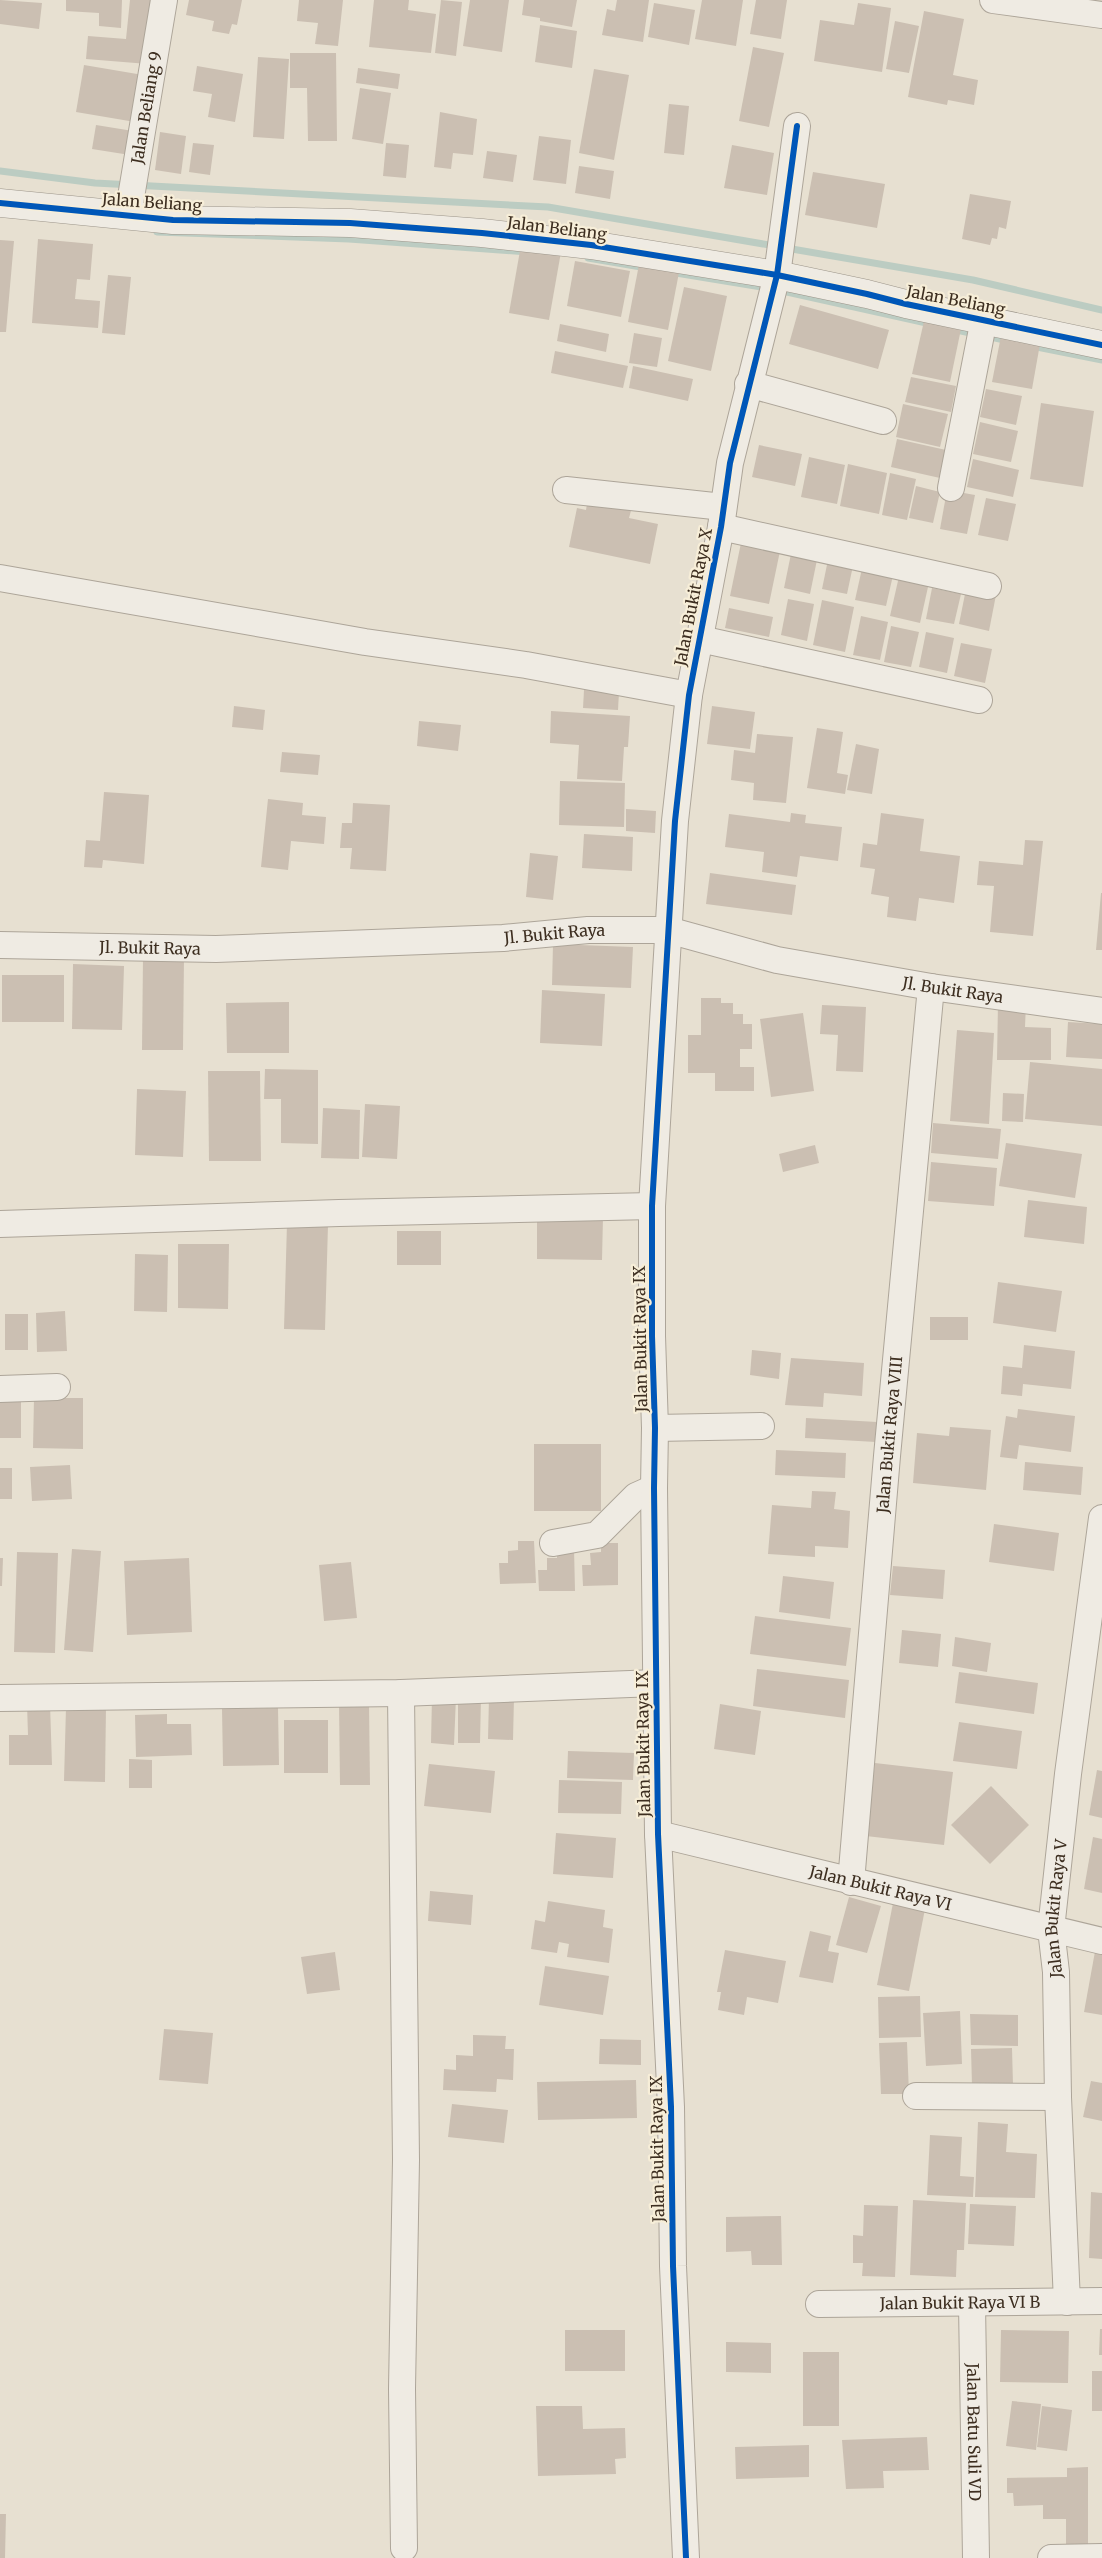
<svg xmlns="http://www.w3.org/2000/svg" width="1102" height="2558" font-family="Merriweather,serif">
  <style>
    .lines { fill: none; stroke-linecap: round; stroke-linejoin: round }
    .stream { stroke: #bcccc2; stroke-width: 7 }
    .building { fill: #cbbfb2 }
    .street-casing { stroke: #ada599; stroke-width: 28 }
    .secondary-casing { stroke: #9c958a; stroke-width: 29 }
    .street { stroke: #efebe3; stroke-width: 26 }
    .secondary { stroke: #efebe3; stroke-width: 28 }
    .cycleway-casing { stroke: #f7eed8; stroke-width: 9 }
    .cycleway { stroke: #0057b8; stroke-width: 6 }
    .labels { text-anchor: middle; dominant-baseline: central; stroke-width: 4.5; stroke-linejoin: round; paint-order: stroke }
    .street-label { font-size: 16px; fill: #3d2e20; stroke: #f7eed8 }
  </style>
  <rect width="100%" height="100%" fill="#e7e0d1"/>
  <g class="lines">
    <g class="stream">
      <polyline points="0,171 95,183 548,207 775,246"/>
      <polyline points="157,232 349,239 528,252"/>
      <polyline points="786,248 973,280 1102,310"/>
      <polyline points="588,258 647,268"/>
      <polyline points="670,272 768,288"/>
      <polyline points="778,290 931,324"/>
      <polyline points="952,329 975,334"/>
      <polyline points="986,336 1009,341"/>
      <polyline points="1032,346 1102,360"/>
    </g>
  </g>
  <g class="building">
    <polygon points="0,0 42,3 39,29 0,24"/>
    <polygon points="66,0 122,0 121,28 99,26 99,13 66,11"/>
    <polygon points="130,0 154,0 148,64 86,59 88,36 126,39"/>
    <polygon points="189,0 242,0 237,25 232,24 229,34 212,31 214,21 186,15"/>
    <polygon points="299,0 343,0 338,46 315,44 318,23 297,21"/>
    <polygon points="374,0 409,0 408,10 436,14 431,53 369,47"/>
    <polygon points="441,0 462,2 456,56 435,53"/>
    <polygon points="470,0 509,0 502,52 463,46"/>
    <polygon points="524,0 577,0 572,27 540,21 540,18 522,15"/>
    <polygon points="617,0 649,0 643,42 602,35 607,9 615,11"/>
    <polygon points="702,0 743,0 736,46 695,39"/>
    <polygon points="756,0 787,0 781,39 750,34"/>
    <polygon points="654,3 695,10 689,45 648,37"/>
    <polygon points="858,3 891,8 882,72 814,61 820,20 854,25"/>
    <polygon points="924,11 964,19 953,75 978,80 974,105 948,100 947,105 908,97"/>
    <polygon points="895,21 919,26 909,73 886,69"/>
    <polygon points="540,25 577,31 572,68 535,62"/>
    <polygon points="753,47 784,53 769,127 739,121"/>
    <polygon points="290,53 336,53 337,141 308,141 307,88 290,88"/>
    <polygon points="258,57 289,59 284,139 253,137"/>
    <polygon points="84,65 149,76 141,123 76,112"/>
    <polygon points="197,66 243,74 235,122 208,117 212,94 193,91"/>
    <polygon points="358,68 400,74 398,89 356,83"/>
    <polygon points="594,69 629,75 614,160 579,153"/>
    <polygon points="360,88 391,93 383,144 352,139"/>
    <polygon points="669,104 689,106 684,155 664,153"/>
    <polygon points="440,112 477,119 473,155 453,153 451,169 434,167"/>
    <polygon points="96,125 133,131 130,155 92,149"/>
    <polygon points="160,132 186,136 181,174 155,170"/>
    <polygon points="539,136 571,140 566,184 533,180"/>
    <polygon points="193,143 214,145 210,175 189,172"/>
    <polygon points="386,143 409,145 406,178 383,176"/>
    <polygon points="732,145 774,153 767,195 724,188"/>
    <polygon points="487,151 517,155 513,182 483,178"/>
    <polygon points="579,166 614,171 610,199 575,193"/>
    <polygon points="813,172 885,184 877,228 805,215"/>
    <polygon points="970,194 1011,201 1006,229 999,227 997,239 992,238 990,245 962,239"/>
    <polygon points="38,239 93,244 90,280 77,279 75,299 100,301 98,328 32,323"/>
    <polygon points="0,240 14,241 6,332 0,332"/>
    <polygon points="521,245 561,252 549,320 509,313"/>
    <polygon points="641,254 681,262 668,330 628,322"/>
    <polygon points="575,261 630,271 621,317 567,306"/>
    <polygon points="108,275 131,277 125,335 102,333"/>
    <polygon points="684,287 727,296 711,371 668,361"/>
    <polygon points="800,305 889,330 878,369 789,344"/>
    <polygon points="924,321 961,329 950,382 912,374"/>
    <polygon points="560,324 609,334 606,352 557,341"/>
    <polygon points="634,333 662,338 657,367 629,363"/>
    <polygon points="1001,336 1040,344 1032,389 992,382"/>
    <polygon points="555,351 628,366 623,388 551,373"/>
    <polygon points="633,366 693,379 688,401 629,388"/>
    <polygon points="911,377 956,386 951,412 905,402"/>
    <polygon points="986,389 1022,396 1016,425 980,417"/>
    <polygon points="1041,403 1094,411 1083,487 1030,479"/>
    <polygon points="903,404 948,414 940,447 896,437"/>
    <polygon points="980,422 1018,431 1011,462 973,454"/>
    <polygon points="897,439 946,450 940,478 891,467"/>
    <polygon points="759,445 802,454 795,486 752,477"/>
    <polygon points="809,457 845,465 837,504 801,497"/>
    <polygon points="973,459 1019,470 1013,497 967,487"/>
    <polygon points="848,464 887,473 879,514 840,506"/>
    <polygon points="890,473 916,479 907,520 882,515"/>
    <polygon points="916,486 940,492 933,523 909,518"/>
    <polygon points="947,490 975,495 967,534 940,529"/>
    <polygon points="588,498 632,507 629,518 658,524 650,564 569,547 577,508 586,510"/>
    <polygon points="986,498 1016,504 1008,541 978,535"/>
    <polygon points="741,543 780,551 769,604 730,596"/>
    <polygon points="792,549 818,555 810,594 784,588"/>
    <polygon points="829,555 854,561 847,594 822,589"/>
    <polygon points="863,564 894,571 886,606 855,600"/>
    <polygon points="900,572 930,578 920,623 890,616"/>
    <polygon points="932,588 961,594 954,624 926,619"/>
    <polygon points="966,589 996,595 989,631 959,624"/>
    <polygon points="788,599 814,604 807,641 781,635"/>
    <polygon points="822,600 854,607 845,652 813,645"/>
    <polygon points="729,608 773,617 769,637 725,628"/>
    <polygon points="861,616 888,622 880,660 853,655"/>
    <polygon points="891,626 919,632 911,667 884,662"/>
    <polygon points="926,632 954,638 947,673 919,667"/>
    <polygon points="961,643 992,649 985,683 954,676"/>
    <polygon points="584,690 619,692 618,710 583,708"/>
    <polygon points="234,706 265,710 263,730 232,727"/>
    <polygon points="712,706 755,712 750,749 707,744"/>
    <polygon points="551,711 630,716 628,747 624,747 622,781 577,779 579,745 550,743"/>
    <polygon points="419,721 461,725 458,751 417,746"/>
    <polygon points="817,728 843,732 837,773 848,775 845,794 807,788"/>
    <polygon points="757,734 793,737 786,803 753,800 754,783 731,780 734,750 755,753"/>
    <polygon points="856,744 879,749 872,794 847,790"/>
    <polygon points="282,752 320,755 318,775 280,772"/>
    <polygon points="560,781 625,783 624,827 559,825"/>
    <polygon points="104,792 149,795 144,864 103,860 102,868 84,867 86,840 100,841"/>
    <polygon points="268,799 303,803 302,815 326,817 324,844 291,841 288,870 261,867"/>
    <polygon points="353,803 390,805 386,871 350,869 352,848 340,848 342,823 352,823"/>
    <polygon points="626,809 656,811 655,833 626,831"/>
    <polygon points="791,813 806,815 805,823 842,827 838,861 800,856 797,877 762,872 764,852 725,847 729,814 790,822"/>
    <polygon points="881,813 924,819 920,851 960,856 954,903 919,898 916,921 887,917 889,897 871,894 875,869 860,867 863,843 877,845"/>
    <polygon points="584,834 633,837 632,871 582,868"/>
    <polygon points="1025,840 1043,841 1033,936 990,932 994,886 977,885 979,861 1023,865"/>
    <polygon points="530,853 558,856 553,900 526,897"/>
    <polygon points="710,873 796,885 792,915 706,904"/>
    <polygon points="1101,893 1102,893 1102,950 1096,950"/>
    <polygon points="553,944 633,947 631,988 552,985"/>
    <polygon points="143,957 184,957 183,1050 142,1050"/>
    <polygon points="73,964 124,966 122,1030 72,1029"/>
    <rect x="2" y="975" width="62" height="47"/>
    <polygon points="542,990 605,994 602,1046 540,1043"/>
    <polygon points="701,998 721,998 721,1003 733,1003 733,1014 743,1014 743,1024 752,1024 752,1049 740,1049 740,1067 754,1067 754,1091 715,1091 715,1073 688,1073 688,1035 701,1035"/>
    <polygon points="289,1002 289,1053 227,1053 226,1003"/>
    <polygon points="998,1003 1026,1004 1025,1027 1051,1028 1051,1060 997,1060"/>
    <polygon points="822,1005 866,1007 863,1072 836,1071 838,1035 820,1034"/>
    <polygon points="803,1013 814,1091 771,1097 760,1019"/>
    <polygon points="1068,1022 1102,1024 1102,1059 1066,1057"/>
    <polygon points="957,1030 994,1033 989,1124 950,1121"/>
    <polygon points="1030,1062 1102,1069 1102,1126 1025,1119"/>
    <polygon points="265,1069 318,1070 318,1144 281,1143 281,1099 264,1099"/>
    <polygon points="208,1071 260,1071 261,1161 209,1161"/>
    <polygon points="137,1089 186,1091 183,1157 135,1155"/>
    <polygon points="1003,1093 1024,1094 1023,1122 1002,1121"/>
    <polygon points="365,1104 400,1106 397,1159 362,1157"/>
    <polygon points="323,1108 360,1110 359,1159 321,1158"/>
    <polygon points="933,1123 1001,1129 998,1159 931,1153"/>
    <polygon points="1006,1143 1082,1154 1075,1198 999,1186"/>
    <polygon points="815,1145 819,1163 783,1172 779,1154"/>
    <polygon points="931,1162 997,1168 994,1206 928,1201"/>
    <polygon points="1028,1200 1087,1207 1084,1244 1024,1237"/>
    <polygon points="537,1216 603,1217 602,1260 537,1259"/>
    <polygon points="287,1223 328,1225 325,1330 284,1329"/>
    <rect x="397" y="1231" width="44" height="34"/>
    <polygon points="178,1244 229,1244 228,1309 178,1308"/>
    <polygon points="135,1254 168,1255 167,1312 134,1311"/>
    <polygon points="998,1282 1062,1291 1056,1332 993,1323"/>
    <polygon points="65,1311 67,1351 37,1352 36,1313"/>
    <rect x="5" y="1314" width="23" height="36"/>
    <rect x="930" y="1317" width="38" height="23"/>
    <polygon points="1024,1345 1075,1351 1071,1389 1023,1384 1022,1396 1001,1394 1003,1366 1022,1368"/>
    <polygon points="752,1350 781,1353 779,1379 750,1375"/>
    <polygon points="791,1358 864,1363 862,1396 824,1393 823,1407 785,1405"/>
    <rect x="0" y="1396" width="21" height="42"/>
    <polygon points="34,1398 83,1398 83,1449 33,1448"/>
    <polygon points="1018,1409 1075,1416 1071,1452 1019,1445 1017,1459 1000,1457 1006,1416 1017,1418"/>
    <polygon points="806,1418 877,1422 876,1442 805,1438"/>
    <polygon points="950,1427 991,1430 986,1490 913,1483 917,1433 949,1436"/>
    <rect x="534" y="1444" width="67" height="67"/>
    <polygon points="776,1450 846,1453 845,1478 775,1475"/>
    <polygon points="1025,1462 1083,1467 1081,1495 1023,1490"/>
    <polygon points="70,1465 72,1499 32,1501 30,1467"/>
    <rect x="0" y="1468" width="12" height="31"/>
    <polygon points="812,1491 836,1492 834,1509 850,1511 848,1548 815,1546 815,1557 768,1554 772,1505 811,1508"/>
    <polygon points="994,1524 1059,1533 1054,1571 989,1562"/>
    <polygon points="518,1541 534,1541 536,1583 500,1584 499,1563 508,1563 508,1551 518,1550"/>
    <polygon points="601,1543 618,1543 618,1585 583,1586 582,1565 591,1565 590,1553 601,1552"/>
    <polygon points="557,1548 574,1548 575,1591 539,1591 538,1570 547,1570 547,1558 557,1558"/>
    <polygon points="72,1549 101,1551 93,1652 64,1650"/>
    <polygon points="17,1552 58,1553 55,1653 14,1652"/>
    <polygon points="0,1558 3,1558 2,1586 0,1586"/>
    <polygon points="189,1558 192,1632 127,1635 124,1561"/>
    <polygon points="351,1562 357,1618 324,1621 319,1565"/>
    <polygon points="893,1566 945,1570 943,1599 890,1595"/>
    <polygon points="783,1576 834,1582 830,1619 779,1612"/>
    <polygon points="755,1616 851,1628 846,1666 750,1654"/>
    <polygon points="902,1630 941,1634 938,1667 899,1663"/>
    <polygon points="955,1637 991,1643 987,1672 952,1666"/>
    <polygon points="757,1669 849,1680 845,1718 753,1706"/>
    <polygon points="959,1672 1038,1683 1034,1714 955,1703"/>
    <polygon points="432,1696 456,1697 454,1745 431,1743"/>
    <polygon points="458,1696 481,1697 480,1743 458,1743"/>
    <polygon points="489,1697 514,1698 513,1740 488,1739"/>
    <polygon points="339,1702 369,1702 370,1785 340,1785"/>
    <polygon points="27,1704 50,1704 52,1765 9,1765 9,1735 28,1735"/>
    <polygon points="720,1704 761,1711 755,1755 714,1749"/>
    <polygon points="66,1707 106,1707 105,1782 64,1781"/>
    <polygon points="278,1708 279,1765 223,1766 222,1709"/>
    <polygon points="167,1714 167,1724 191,1724 192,1755 136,1757 135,1715"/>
    <rect x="284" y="1720" width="44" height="53"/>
    <polygon points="959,1722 1022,1731 1017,1769 953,1761"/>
    <polygon points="568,1751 634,1753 633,1780 567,1778"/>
    <polygon points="129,1759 152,1760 152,1788 129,1788"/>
    <polygon points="875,1763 953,1772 944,1845 866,1836"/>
    <polygon points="429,1764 495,1771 491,1813 424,1806"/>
    <polygon points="1097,1770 1102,1771 1102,1818 1089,1815"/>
    <polygon points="559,1780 622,1782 621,1814 558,1813"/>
    <polygon points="991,1786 1029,1825 990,1864 951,1825"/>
    <polygon points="556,1833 616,1838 613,1878 553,1874"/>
    <polygon points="1093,1837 1102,1839 1102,1893 1084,1889"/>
    <polygon points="430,1891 473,1895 471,1925 428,1921"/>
    <polygon points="849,1897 881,1906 867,1953 836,1945"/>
    <polygon points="548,1901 605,1910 603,1927 613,1929 609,1963 567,1957 569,1944 559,1942 557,1953 531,1949 535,1920 545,1922"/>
    <polygon points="893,1903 925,1909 909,1991 877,1985"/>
    <polygon points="810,1931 831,1936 828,1951 839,1953 833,1983 799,1977"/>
    <polygon points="1096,1946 1102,1947 1102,2015 1084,2012"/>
    <polygon points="725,1950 786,1961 778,2003 747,1997 744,2015 718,2010 721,1992 717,1992"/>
    <polygon points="335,1952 340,1990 307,1994 301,1957"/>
    <polygon points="545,1966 609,1976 603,2015 539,2005"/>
    <polygon points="920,1996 921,2037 879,2038 878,1997"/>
    <polygon points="960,2011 962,2064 926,2066 923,2013"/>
    <polygon points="970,2014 1018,2015 1018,2046 971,2045"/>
    <polygon points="164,2029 213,2033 208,2084 159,2080"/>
    <polygon points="473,2035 506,2036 505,2049 514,2049 513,2080 497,2079 496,2092 443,2090 444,2069 456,2070 456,2055 473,2056"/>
    <polygon points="600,2039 641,2040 641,2065 599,2064"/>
    <polygon points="907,2042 909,2094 881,2094 879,2043"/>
    <polygon points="1012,2048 1013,2085 972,2086 971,2049"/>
    <polygon points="636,2080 637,2118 538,2120 537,2082"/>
    <polygon points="1091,2081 1102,2083 1102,2121 1083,2117"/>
    <polygon points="452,2104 508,2110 504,2143 448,2137"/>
    <polygon points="978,2122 1008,2124 1006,2152 1037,2154 1035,2198 975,2197"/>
    <polygon points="930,2135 962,2137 960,2176 974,2177 973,2197 927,2195"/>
    <polygon points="1091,2192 1102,2193 1102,2259 1089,2258"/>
    <polygon points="913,2200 966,2203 964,2250 957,2250 956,2277 910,2275"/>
    <polygon points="970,2204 1016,2206 1014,2246 968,2244"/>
    <polygon points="864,2205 898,2206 895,2277 862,2276 863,2263 853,2263 853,2235 863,2236"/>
    <polygon points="781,2216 782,2265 752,2265 751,2251 726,2252 726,2217"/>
    <polygon points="1100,2329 1102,2329 1102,2355 1099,2355"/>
    <rect x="565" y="2330" width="60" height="41"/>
    <polygon points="1001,2330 1069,2331 1068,2383 1000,2382"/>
    <polygon points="726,2342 771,2343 771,2373 726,2372"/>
    <rect x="803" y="2352" width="36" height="74"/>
    <rect x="1092" y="2371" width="10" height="40"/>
    <polygon points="1012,2401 1041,2404 1036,2450 1006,2446"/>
    <polygon points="536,2406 582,2406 583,2429 625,2428 626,2458 615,2459 616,2474 538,2476"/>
    <polygon points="1042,2406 1072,2410 1067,2451 1037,2447"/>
    <polygon points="927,2437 929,2470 883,2471 884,2488 846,2489 842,2440"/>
    <polygon points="809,2445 809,2477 736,2479 735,2447"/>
    <polygon points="1088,2467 1088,2545 1066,2545 1066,2519 1043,2519 1043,2505 1014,2506 1013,2493 1007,2493 1007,2478 1067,2477 1067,2468"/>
    <polygon points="0,2514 6,2514 5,2558 0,2558"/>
  </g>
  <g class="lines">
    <defs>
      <g id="street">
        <polyline points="993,0 1102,15"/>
        <path id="s1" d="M128,215L164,0"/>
        <polyline points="748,384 883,421"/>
        <polyline points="951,488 984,319"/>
        <polyline points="566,490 723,507"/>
        <polyline points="721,527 988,586"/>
        <polyline points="0,578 365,642 526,665 689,695"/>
        <polyline points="700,639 979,700"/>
        <path id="s2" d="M0,945L216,949L503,938L588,930H668L777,960L931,987L1102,1011"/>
        <polyline points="0,1224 339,1213 652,1206"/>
        <polyline points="0,1389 57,1387"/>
        <polyline points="655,1428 761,1426"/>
        <polyline points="553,1543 597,1535 636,1496 654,1488"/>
        <polyline points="401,1693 406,2160 402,2389 404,2548"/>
        <polyline points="0,1698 401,1693 656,1683"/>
        <path id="s3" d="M658,1834L1102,1941"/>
        <path id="s4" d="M851,1882L887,1456L931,987"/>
        <polyline points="916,2096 1058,2097"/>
        <path id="s5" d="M1067,2302L1058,2097L1056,1972L1051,1929L1068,1774L1102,1518"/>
        <path id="s6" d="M819,2304L1102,2301"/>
        <path id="s7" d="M972,2304L976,2558"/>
        <polyline points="686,2558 673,2266 671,2107 658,1834 654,1488 655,1428 652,1336 652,1206 675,821 689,695 721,527 730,463 777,275 797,126"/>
        <polyline points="1051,2558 1102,2557"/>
      </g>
      <polyline id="secondary" points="0,203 173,220 350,223 482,233 591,245 777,275 867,294 906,304 1102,345"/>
    </defs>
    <use href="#street" class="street-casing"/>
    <use href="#secondary" class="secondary-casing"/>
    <use href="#street" class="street"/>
    <use href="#secondary" class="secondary"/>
    <defs>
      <g id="cycleway">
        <polyline points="0,203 173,220 350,223 482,233 591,245 777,275 867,294 906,304 1102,345"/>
        <polyline points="686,2558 673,2266 671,2107 658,1834 654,1488 655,1428 652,1336 652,1206 675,821 689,695 721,527 730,463 777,275 797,126"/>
      </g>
    </defs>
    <use href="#cycleway" class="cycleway-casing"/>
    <use href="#cycleway" class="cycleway"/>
  </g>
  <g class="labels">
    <g class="street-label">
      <text stroke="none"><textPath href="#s1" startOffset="109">Jalan Beliang 9</textPath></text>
      <text transform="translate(152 202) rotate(4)">Jalan Beliang</text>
      <text transform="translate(557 228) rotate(7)">Jalan Beliang</text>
      <text transform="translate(956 300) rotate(11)">Jalan Beliang</text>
      <text transform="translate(693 597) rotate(-79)">Jalan Bukit Raya X</text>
      <text stroke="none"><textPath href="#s2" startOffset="555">Jl. Bukit Raya</textPath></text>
      <text stroke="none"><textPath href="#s2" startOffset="150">Jl. Bukit Raya</textPath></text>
      <text stroke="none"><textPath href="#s2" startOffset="960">Jl. Bukit Raya</textPath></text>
      <text transform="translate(640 1339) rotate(-91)">Jalan Bukit Raya IX</text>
      <text stroke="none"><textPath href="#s4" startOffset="449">Jalan Bukit Raya VIII</textPath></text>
      <text transform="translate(643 1744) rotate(-91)">Jalan Bukit Raya IX</text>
      <text stroke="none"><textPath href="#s3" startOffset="229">Jalan Bukit Raya VI</textPath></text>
      <text stroke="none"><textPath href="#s5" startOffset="394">Jalan Bukit Raya V</textPath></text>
      <text transform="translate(657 2149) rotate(-91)">Jalan Bukit Raya IX</text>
      <text stroke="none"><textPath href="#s6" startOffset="141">Jalan Bukit Raya VI B</textPath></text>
      <text stroke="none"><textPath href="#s7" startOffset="128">Jalan Batu Suli VD</textPath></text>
    </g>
  </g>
</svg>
